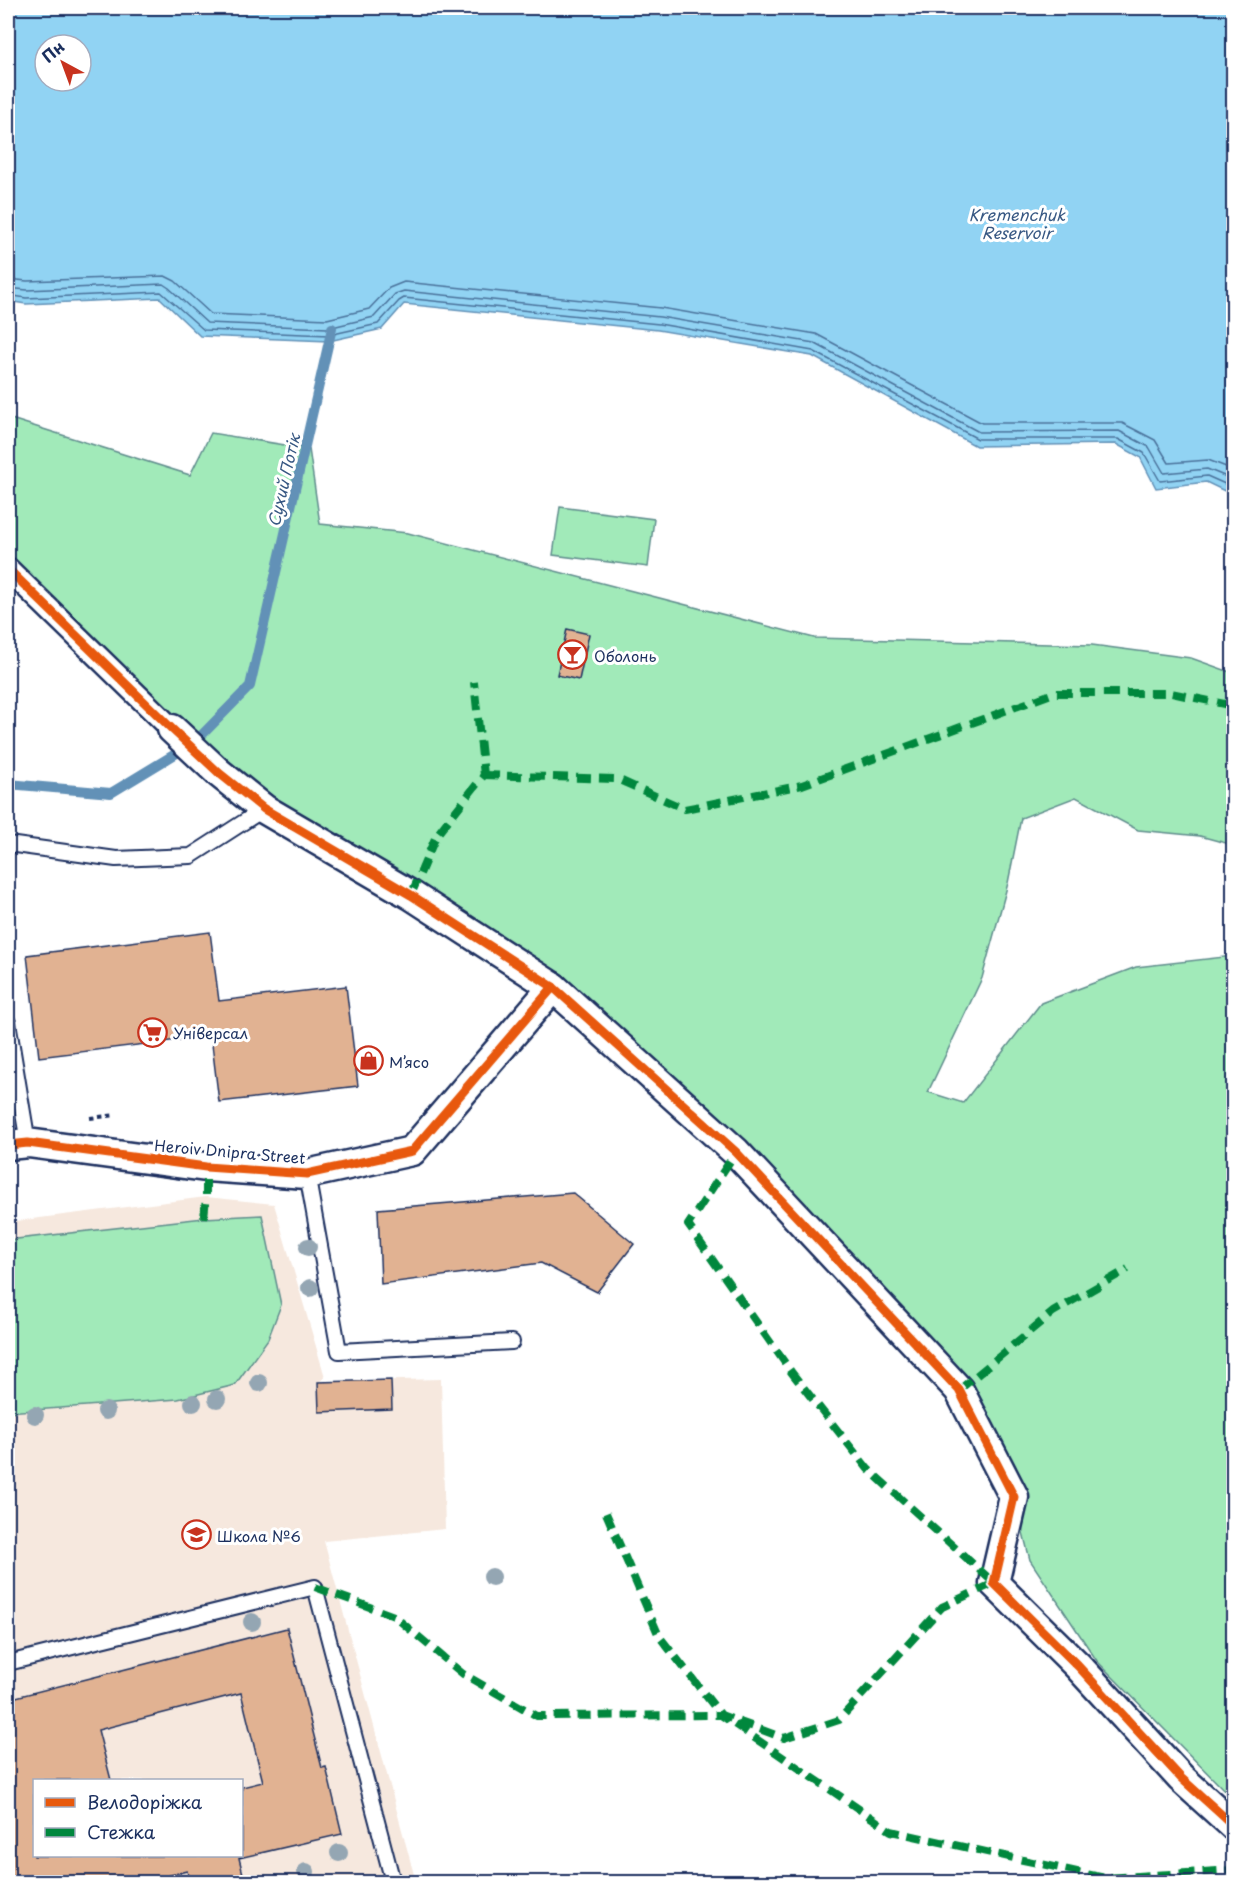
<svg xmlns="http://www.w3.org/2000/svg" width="1241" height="1890" font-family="'Playpen Sans',sans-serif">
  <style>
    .built { fill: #f6e8de; fill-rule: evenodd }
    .green { fill: #a1eab9; stroke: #5e8c8c; stroke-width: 1.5 }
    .water { fill: #91d3f3; stroke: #6291b7; stroke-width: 1.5; fill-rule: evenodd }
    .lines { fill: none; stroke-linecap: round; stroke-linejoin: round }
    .shore { stroke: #4a719a; stroke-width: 1.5 }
    .stream { stroke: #6291b7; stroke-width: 10 }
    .building { fill: #e1b292; stroke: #1b2f5e; stroke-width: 1.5; fill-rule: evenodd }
    .service-casing { stroke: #1b2f5e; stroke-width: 18 }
    .pedestrian-casing { stroke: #1b2f5e; stroke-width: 26 }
    .minor-casing { stroke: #1b2f5e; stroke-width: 33 }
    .path { stroke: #1b2f5e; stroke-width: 4; stroke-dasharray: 4.5 4.5; stroke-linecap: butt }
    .service { stroke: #fff; stroke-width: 14 }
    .pedestrian { stroke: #fff; stroke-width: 21 }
    .minor { stroke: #fff; stroke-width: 28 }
    .quiet { stroke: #00873e; stroke-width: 8; stroke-dasharray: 15 8; stroke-linecap: butt }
    .cycleway-casing { stroke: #fff; stroke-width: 13 }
    .cycleway { stroke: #e8590c; stroke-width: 9 }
    .tree { fill: #94a6b3 }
    .labels { text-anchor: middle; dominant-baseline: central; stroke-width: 6; stroke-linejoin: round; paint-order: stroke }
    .poi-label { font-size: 15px; fill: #1b2f5e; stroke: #fff; text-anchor: start }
    .street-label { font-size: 15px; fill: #1b2f5e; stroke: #fff }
    .water-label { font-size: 16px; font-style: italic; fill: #385883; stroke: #fff }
  </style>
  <rect width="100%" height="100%" fill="#fff"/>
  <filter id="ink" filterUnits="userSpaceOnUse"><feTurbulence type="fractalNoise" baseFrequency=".0167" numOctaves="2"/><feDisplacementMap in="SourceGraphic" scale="12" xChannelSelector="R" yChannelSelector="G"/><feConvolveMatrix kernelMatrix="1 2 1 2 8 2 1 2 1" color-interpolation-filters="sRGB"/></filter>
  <g filter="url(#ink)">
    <path class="built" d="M206,1197L274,1204L325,1377L319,1382L441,1379L445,1529L324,1541L416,1882H8V1222ZM34,1780H242V1856H34Z"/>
    <g class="green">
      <polygon points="8,418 190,475 211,433 309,449 320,524 408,533 814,638 1092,645 1191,658 1233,673 1233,845 1200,836 1138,830 1076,797 1021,818 1008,883 982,978 928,1092 963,1103 1041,1003 1136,967 1233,956 1233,1799 1097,1661 1030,1560 1014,1497 959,1390 553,987 264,809 8,569"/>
      <polygon points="560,507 654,519 648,567 553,555"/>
      <polygon points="262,1215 281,1305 268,1339 235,1385 178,1399 8,1412 8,1240 204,1218"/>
    </g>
    <path class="water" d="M8,8H1233V495L1206,482L1156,488L1140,457L1116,444L976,446L812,356L658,330L404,304L382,329L329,341L200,336L160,298L26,304L8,301ZM45,45H81V81H45Z"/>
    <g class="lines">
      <g class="shore">
        <polyline points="8,279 27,281 165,276 175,281 211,314 327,319 369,309 389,288 404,282 661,308 816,334 982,423 1122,423 1155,440 1169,463 1208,460 1234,470"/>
        <polyline points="8,288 27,290 163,284 169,288 207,323 328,328 374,317 395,294 404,291 660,317 814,343 979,432 1119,431 1149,447 1164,473 1207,469 1234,480"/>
        <polyline points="8,295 26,298 161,292 204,330 329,335 378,324 399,301 404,298 659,324 813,351 978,439 1118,439 1144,453 1160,481 1207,476 1234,488"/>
      </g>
      <polyline class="stream" points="8,784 111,793 195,742 250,686 332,328"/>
    </g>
    <g class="building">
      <polygon points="567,629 589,634 579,680 557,675"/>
      <polygon points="210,932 219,1001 346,986 358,1086 219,1102 211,1036 39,1057 27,955"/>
      <polygon points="573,1193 634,1244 597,1292 541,1263 381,1284 378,1209"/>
      <polygon points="391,1380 392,1409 319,1412 318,1382"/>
      <path d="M287,1628L322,1768L326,1767L342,1834L239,1858L245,1882H190L187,1871L142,1882H11L8,1868V1699ZM241,1693L263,1782L242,1787V1856H34V1780H111L98,1730Z"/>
    </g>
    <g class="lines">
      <defs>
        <g id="service">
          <polyline points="8,844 116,859 191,856 264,809"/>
          <polyline points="8,1022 28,1143"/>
          <polyline points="307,1174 339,1351 512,1342"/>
          <polyline points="8,1663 315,1587 393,1882"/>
        </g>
        <polyline id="pedestrian" points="8,569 172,729"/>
        <g id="minor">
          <polyline points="172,729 219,773 264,809 411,895 553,987 736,1152 959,1390 1014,1497 994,1583 1078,1666 1181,1778 1234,1826"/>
          <polyline points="8,1145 28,1143 206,1167 307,1174 412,1151 553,987"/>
        </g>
      </defs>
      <use href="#service" class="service-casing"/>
      <use href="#pedestrian" class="pedestrian-casing"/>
      <use href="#minor" class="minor-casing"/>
      <polyline class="path" points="90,1118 116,1115"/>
      <use href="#service" class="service"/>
      <use href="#pedestrian" class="pedestrian"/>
      <use href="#minor" class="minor"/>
      <g class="quiet">
        <polyline points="484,775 617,779 685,809 802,785 1054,693 1171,693 1234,706"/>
        <polyline points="411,895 436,836 484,775 474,682"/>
        <polyline points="204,1218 206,1197 206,1167"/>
        <polyline points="959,1390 1053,1312 1128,1269"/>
        <polyline points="606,1513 659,1636 721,1715 784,1738 839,1720 942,1607 994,1583 868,1469 792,1373 688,1225 736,1152"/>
        <polyline points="315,1587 394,1616 463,1674 537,1716 721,1715 891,1831 1105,1878 1234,1870"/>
      </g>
      <defs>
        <g id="cycleway">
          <polyline points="8,569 172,729 219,773 264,809 411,895 553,987 736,1152 959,1390 1014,1497 994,1583 1078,1666 1181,1778 1234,1826"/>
          <polyline points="8,1145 28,1143 206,1167 307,1174 412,1151 553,987"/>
        </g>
      </defs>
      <use href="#cycleway" class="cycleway-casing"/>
      <use href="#cycleway" class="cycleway"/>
    </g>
    <g class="tree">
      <circle cx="308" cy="1247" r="9"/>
      <circle cx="310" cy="1288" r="9"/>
      <circle cx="259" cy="1383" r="9"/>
      <circle cx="217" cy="1399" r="9"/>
      <circle cx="193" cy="1403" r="9"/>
      <circle cx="106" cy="1411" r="9"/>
      <circle cx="35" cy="1415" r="9"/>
      <circle cx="492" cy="1577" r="9"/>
      <circle cx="252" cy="1622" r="9"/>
      <circle cx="339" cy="1853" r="9"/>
      <circle cx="306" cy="1872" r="9"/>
    </g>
  </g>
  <defs>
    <symbol id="bar-ring" viewBox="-11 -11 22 22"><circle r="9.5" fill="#fff" stroke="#c8321e" stroke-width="1.5"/><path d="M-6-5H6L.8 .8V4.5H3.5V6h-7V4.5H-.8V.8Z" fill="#c8321e"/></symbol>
    <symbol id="supermarket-ring" viewBox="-11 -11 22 22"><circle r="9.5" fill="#fff" stroke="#c8321e" stroke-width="1.5"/><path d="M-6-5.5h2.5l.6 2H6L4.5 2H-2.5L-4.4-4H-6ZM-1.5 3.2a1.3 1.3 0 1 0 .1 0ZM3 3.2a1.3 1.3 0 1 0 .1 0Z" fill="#c8321e"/></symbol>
    <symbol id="shop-ring" viewBox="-11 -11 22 22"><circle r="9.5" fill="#fff" stroke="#c8321e" stroke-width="1.5"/><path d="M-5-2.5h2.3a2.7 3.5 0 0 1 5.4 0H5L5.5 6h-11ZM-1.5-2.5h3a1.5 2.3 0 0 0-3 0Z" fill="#c8321e"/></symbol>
    <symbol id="school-ring" viewBox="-11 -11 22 22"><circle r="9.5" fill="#fff" stroke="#c8321e" stroke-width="1.5"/><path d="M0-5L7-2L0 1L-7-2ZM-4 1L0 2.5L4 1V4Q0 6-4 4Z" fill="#c8321e"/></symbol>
  </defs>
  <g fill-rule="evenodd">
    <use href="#bar-ring" x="556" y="638" width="33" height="33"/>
    <use href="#supermarket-ring" x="136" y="1016" width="33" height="33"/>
    <use href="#shop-ring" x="352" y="1044" width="33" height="33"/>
    <use href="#school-ring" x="180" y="1518" width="33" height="33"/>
  </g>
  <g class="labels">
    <g class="poi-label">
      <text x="594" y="655">Оболонь</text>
      <text x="173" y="1032">Універсал</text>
      <text x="389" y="1061">М’ясо</text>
      <text x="217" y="1535">Школа №6</text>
    </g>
    <g class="street-label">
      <text transform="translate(230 1151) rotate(5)">Heroiv Dnipra Street</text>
    </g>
    <g class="water-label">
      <text x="1017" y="214">Kremenchuk<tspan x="1017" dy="18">Reservoir</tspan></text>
      <text transform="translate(283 480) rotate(-77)">Сухий Потік</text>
    </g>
  </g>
  <rect width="1241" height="1890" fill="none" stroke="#fff" stroke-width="30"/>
  <rect x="15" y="15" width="1211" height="1860" fill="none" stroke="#1b2f5e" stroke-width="2" filter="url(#ink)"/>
  <rect x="33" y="1779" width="210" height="78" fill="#ffffff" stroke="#a4acbf" stroke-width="1.5"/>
  <rect x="45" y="1798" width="30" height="9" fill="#e8590c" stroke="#a4acbf" stroke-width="1.5"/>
  <text x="87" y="1809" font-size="18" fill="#1b2f5e">Велодоріжка</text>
  <rect x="45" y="1828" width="30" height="9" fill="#00873e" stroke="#a4acbf" stroke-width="1.5"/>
  <text x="87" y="1839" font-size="18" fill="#1b2f5e">Стежка</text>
  <g transform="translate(63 63) rotate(319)"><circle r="28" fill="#ffffff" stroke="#a4acbf" stroke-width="1.5"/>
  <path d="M0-4.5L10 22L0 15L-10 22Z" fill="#c8321e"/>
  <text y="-9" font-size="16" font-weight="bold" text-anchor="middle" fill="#1b2f5e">Пн</text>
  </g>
</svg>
